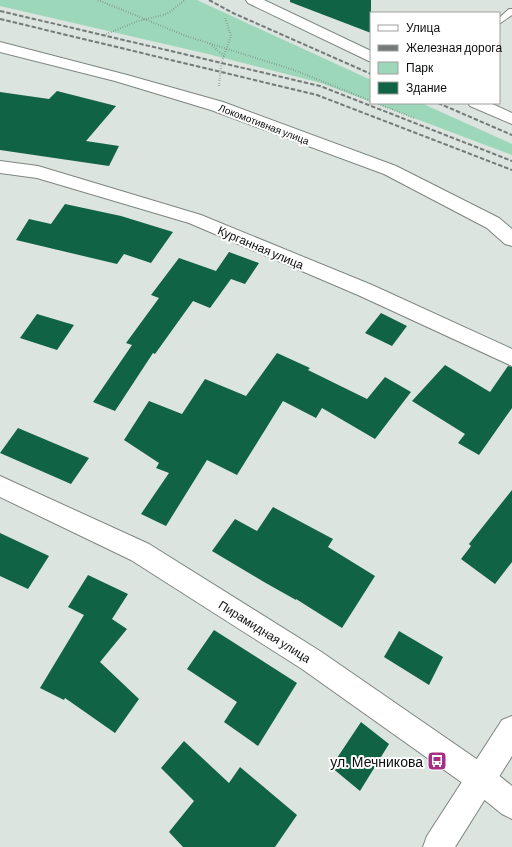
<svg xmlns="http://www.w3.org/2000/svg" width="512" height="847" font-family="Barlow,sans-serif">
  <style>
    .green { fill: #9dd7ba }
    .building { fill: #116345 }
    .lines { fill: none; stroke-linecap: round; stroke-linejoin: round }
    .service-casing { stroke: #7e8581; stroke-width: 2 }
    .minor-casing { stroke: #7e8581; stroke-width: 2 }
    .tertiary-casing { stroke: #7e8581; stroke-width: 2 }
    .secondary-casing { stroke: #7e8581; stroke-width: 2 }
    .path { stroke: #767b78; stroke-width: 2; stroke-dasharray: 0.5 2; stroke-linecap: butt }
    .service { fill: #fff; fill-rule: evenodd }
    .minor { fill: #fff; fill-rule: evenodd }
    .tertiary { fill: #fff; fill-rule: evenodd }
    .secondary { fill: #fff; fill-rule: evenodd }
    .rail { stroke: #747a77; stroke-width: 2; stroke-dasharray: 4.5 2; stroke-linecap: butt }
    .labels { text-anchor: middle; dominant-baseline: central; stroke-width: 4; stroke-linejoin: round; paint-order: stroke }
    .far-street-label { font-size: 10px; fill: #0c0f0d; stroke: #fff }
    .street-label { font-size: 12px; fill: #0c0f0d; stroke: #fff }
    .near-poi-label { font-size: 14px; fill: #0c0f0d; stroke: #fff; text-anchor: end }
  </style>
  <rect width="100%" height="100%" fill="#dce4df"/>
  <g class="green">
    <polygon points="0,0 197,0 371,80 371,102 321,83 208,54 0,6"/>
    <polygon points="374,103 421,103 512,144 512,155"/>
  </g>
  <g class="building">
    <polygon points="290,0 371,0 371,33 290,2"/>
    <polygon points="57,91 116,106 86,141 119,146 109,166 0,150 0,92 49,99"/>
    <polygon points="65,204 121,216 173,232 151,263 124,254 117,264 16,240 29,219 51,224"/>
    <polygon points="229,252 259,263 245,284 231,279 210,308 193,301 155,354 153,353 115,411 93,402 132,345 126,343 159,298 151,295 179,258 216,271"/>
    <polygon points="381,313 407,326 392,346 365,333"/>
    <polygon points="37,314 74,325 57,350 20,338"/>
    <polygon points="277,353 310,368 308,370 367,399 385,377 411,392 375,439 322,408 316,418 283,401 237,475 207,460 166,526 141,514 169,473 156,468 159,463 124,440 149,401 182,414 205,379 246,396"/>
    <polygon points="445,365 490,392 508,366 512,367 512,408 479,455 458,443 465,434 412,401"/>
    <polygon points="18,428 89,458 71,484 0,453"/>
    <polygon points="512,490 512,562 495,584 461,559 471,546 469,544"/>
    <polygon points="273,507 333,539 328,547 375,576 342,628 296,599 296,600 264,582 212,551 235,519 257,531"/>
    <polygon points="0,533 49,556 28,589 0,576"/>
    <polygon points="88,575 128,594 112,619 127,629 100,662 139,699 115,733 65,698 64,700 40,688 84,615 68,607"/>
    <polygon points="214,630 297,683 258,746 224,722 237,702 187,669"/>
    <polygon points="399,631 443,657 429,685 384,657"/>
    <polygon points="361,722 389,744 360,791 331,767"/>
    <polygon points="184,741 229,783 240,767 297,815 275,847 183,847 169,832 194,801 161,768"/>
  </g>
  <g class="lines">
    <defs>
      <polygon id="service" points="509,9 512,9 512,15 499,24 499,18"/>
      <g id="minor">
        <polygon points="246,0 264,0 371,51 371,62 248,3"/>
        <polygon points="468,103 490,103 512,113 512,124 470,106"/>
        <polygon points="0,161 38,166 201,215 372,285 512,349 512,366 358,295 189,223 37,178 0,173"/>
        <polygon points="0,476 149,544 320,651 491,769 512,786 512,819 502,814 471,789 302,669 131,560 0,497"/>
      </g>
      <polygon id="tertiary" points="0,42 127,75 223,102 396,166 499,218 512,229 512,246 505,244 487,228 384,174 211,110 115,81 0,52"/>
      <polygon id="secondary" points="512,716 512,756 455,847 423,847 427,836 502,720"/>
    </defs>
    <use href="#service" class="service-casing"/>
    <use href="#minor" class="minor-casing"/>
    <use href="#tertiary" class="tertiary-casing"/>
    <use href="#secondary" class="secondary-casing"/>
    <g class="path">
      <polyline points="98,0 186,36 294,70 371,101"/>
      <polyline points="104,35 138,21 167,14 185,0"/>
      <polyline points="210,44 224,56"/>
      <polyline points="219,86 221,64 231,36 225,17"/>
      <polyline points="376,103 414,118"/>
    </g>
    <use href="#service" class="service"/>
    <use href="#minor" class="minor"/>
    <use href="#tertiary" class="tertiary"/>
    <use href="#secondary" class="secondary"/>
    <g class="rail">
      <polyline points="209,0 233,13 371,74"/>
      <polyline points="0,11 320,86 512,161"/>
      <polyline points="0,19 317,95 512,170"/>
      <polyline points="438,103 512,135"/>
    </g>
  </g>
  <defs>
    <symbol id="bus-square" viewBox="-11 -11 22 22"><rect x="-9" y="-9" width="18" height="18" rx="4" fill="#a72e83" stroke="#fff"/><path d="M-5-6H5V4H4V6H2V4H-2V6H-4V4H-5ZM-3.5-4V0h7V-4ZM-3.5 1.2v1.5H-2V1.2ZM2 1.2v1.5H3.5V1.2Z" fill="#fff"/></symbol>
  </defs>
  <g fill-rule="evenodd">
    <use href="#bus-square" x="426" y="750" width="22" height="22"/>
  </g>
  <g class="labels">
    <g class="far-street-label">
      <text transform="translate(264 124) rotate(21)">Локомотивная улица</text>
    </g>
    <g class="street-label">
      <text transform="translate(261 247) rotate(23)">Курганная улица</text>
      <text transform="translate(265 631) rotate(32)">Пирамидная улица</text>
    </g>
    <g class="near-poi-label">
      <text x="423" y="761">ул. Мечникова</text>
    </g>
  </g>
  <rect x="370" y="12" width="130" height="92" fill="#ffffff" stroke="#9e9f9e"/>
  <rect x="378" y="25" width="20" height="6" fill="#ffffff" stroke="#9e9f9e"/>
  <text x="406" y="32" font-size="12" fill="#0c0f0d">Улица</text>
  <rect x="378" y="45" width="20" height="6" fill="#747a77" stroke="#9e9f9e"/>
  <text x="406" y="52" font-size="12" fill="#0c0f0d">Железная дорога</text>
  <rect x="378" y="62" width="20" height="12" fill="#9dd7ba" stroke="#9e9f9e"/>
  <text x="406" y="72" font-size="12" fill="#0c0f0d">Парк</text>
  <rect x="378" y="82" width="20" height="12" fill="#116345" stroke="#9e9f9e"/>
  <text x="406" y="92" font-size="12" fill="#0c0f0d">Здание</text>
</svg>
